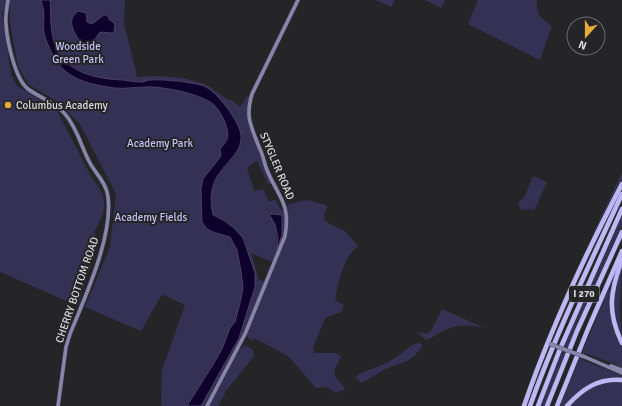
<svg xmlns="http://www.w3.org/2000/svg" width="622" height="406" font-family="Signika,sans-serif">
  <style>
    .green { fill: #353154; fill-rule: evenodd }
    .water { fill: #0d002d; stroke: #4a4161 }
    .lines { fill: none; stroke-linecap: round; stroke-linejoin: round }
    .secondary-casing { stroke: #424245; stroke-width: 4.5 }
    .motorway-casing { stroke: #424245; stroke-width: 5.5 }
    .secondary { stroke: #8884ad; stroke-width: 3.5 }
    .motorway { stroke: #bcb7f6; stroke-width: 4.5 }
    .secondary-bridge-casing { stroke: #424245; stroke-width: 4.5; stroke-linecap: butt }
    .secondary-bridge { stroke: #8884ad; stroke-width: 3.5 }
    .poi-dot { fill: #e9ab38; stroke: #252528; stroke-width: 1.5 }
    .labels { text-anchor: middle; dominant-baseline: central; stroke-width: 4; stroke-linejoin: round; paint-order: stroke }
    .shield { fill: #252528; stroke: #a2a2a5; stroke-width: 1 }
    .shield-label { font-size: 10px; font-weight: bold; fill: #d8d8db }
    .park-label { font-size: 11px; fill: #c3bff2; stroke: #252528 }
    .poi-label { font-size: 11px; fill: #d8d8db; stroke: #252528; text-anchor: start }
    .street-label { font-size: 11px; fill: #d8d8db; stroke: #252528 }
  </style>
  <rect width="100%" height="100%" fill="#252528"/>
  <g class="green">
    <path d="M0,0H7L5,7L2,14L11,75L17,86L56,109L92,178C109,200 107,209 94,232L98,240L78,306L0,272Z"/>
    <path d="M10,0H125L124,24L135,67L137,77L160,76L182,78L202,83L210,87L228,100H232L240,107L248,95L249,98C243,121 250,128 258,149C263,161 266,172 272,184H268L257,161L247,168L254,191L263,189L269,202L275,200L280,208L284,212L285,230L274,263L251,253L259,280L266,282L240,341L211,393L205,406H201L239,338L255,273L243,238L223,220L213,215C208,191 214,177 231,161L211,179L208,213L232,234L250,274L235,334L194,406H161L162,370L185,305L162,294L141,331L85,307L110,247L116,194L80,124L58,102L28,84L18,66L10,22ZM271,214L277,215L282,219V235L277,249C276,241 277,234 276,226C275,221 271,219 271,214Z"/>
    <polygon points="376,0 395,0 391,7"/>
    <polygon points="425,0 445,0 441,8"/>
    <path d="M478,0H537C535,15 541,18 552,26L540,60L468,24Z"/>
    <polygon points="622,173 622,181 595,234 593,233"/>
    <polygon points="533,176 547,182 535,209 521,210 518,202 524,198"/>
    <path d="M307,200L326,205L327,207C325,213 322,217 326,222L345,231L358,246C342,259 339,281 335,300L344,305L341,312L325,318L313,348L314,353H336L341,356C338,363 331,373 337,379C341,383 343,385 345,389L336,393L327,387L316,388L288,356L254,338L252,341L247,337V333L284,243L286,207L289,204Z"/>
    <polygon points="622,215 622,226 572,338 545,406 540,406 559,357"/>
    <path d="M622,264C622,279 620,294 620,309C620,320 622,330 622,341L614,320L613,297Z"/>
    <polygon points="612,280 613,281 610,299 620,343 622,346 622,367 585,353 582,360 622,375 622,379 619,379 580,391 564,406 560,406"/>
    <path d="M442,309L482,327C469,325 456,324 443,331C437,334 433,338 426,340L416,332L426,334L431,331Z"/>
    <path d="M419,343L423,345C411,364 402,361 384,370C377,374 369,379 362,383L355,377C369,368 384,366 395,358C404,352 409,345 419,343Z"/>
    <polygon points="245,346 252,349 254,353 254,356 226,391 218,406 209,406 239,349"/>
    <path d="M615,382H622V406H567C581,392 596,384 615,382Z"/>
  </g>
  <g class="water">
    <path d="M41,0H50C51,14 50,32 55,45C66,73 96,79 123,80C129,81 136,82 142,82C145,82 147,80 150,80C163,79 193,82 204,86C217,92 234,115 239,128C248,149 226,161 217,177C210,188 210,203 213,215L223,220L234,228L243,238L255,273V287L239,338L201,406H187L214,363L222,349L230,328L235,322L241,299L243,288L241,271L237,250L230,237L213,232L207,229L202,222L201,189L203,179L221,156L220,149C230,138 229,135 225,122C222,116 218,108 213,104C201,94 162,86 146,87C136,87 126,89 115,88C100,86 82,83 69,74C58,67 47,46 44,33C43,27 44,21 44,15C44,10 42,5 41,0Z"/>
    <path d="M78,11L86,13L87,22L92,24L104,15H107L109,19L115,24L114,32L111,33L100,32L92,43C88,43 85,43 82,42C76,38 70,26 72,19C73,15 76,14 78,11Z"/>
    <polygon points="271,214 282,215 282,235 277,249 278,238 275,224 270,216"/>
  </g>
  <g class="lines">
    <defs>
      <g id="secondary">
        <path d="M8,0C7,8 5,16 6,24C7,41 15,79 28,89C40,98 55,102 65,114C78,129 81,147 90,163C96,174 107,184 108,197C113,237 85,297 70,334L66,347L58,406"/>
        <polyline points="585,357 622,373"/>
        <polyline points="611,366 622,370"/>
        <path d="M207,406L245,334L285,236C291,203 278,197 267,170C264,163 263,154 259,147C251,126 245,117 252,94L298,0"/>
      </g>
      <g id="motorway">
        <path d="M622,260C610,292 607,312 622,343"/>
        <path d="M524,406C550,330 585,255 622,184"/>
        <path d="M530,406C556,333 590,264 622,194"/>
        <polyline points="538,406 560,349 622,209"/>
        <polyline points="547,406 577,331 622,232"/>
        <polyline points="557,406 588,329 622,251"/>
        <path d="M567,406C582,389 598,378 622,380"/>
      </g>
    </defs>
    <use href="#secondary" class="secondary-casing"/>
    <use href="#motorway" class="motorway-casing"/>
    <use href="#secondary" class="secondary"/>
    <use href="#motorway" class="motorway"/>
    <defs>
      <polyline id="secondary-bridge" points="550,344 585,357"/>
    </defs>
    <use href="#secondary-bridge" class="secondary-bridge-casing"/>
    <use href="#secondary-bridge" class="secondary-bridge"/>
  </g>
  <circle class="poi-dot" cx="8" cy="105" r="4"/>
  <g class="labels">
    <rect class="shield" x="569" y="286" width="30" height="16" rx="3"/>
    <g class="shield-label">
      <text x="584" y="294">I 270</text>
    </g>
    <g class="park-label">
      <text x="78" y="46">Woodside<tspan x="78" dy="13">Green Park</tspan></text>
      <text x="160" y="143">Academy Park</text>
      <text x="151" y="217">Academy Fields</text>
    </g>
    <g class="poi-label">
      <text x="16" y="105">Columbus Academy</text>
    </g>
    <g class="street-label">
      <text transform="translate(277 166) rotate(67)">STYGLER ROAD</text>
      <text transform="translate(77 290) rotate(-71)">CHERRY BOTTOM ROAD</text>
    </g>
  </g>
  <g transform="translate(586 36) rotate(201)"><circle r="19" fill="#252528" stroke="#6d6d70"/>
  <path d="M0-3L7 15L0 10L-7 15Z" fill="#e9ab38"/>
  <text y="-6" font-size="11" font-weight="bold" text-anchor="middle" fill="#d8d8db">N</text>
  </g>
</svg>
